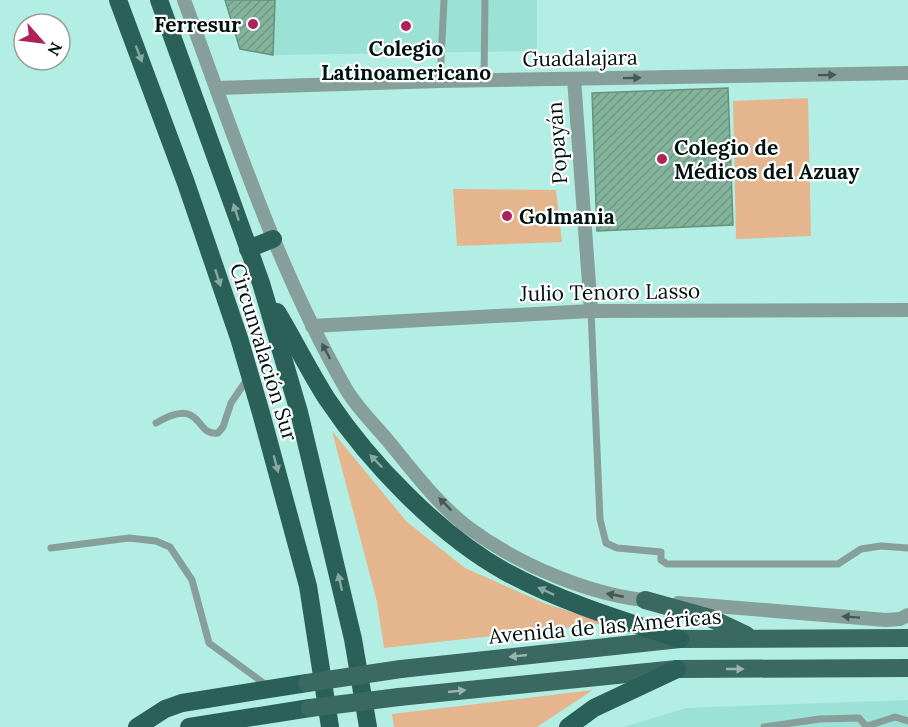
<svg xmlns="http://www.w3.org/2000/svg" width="908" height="727" font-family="Lora,serif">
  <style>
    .built { fill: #9ce1d5 }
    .grass { fill: #e5b68e }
    .building { fill: url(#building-hatch); stroke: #64937c; stroke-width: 1.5 }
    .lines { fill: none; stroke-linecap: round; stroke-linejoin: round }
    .service { stroke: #879f9a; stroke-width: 7 }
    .minor { stroke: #879f9a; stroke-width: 14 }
    .primary { stroke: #3a6961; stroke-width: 18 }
    .trunk { stroke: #2a6057; stroke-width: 18 }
    .primary-bridge { stroke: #3a6961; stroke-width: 18 }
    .oneway { fill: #8aa8a3 }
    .oneway2 { fill: #445954 }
    .oneway3 { fill: #9cb4b0 }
    .poi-dot { fill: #af215b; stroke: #fff; stroke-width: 2 }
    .labels { text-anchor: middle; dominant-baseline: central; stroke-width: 4.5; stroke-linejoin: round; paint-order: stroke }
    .poi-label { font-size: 21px; font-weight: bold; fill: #00130f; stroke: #fff; text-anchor: start }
    .street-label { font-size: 21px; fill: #00130f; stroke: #fff }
  </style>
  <defs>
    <pattern id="building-hatch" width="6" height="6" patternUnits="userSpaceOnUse" patternTransform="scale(1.5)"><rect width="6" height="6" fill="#83b39a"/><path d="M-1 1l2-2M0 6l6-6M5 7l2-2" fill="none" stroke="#6f9984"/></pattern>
  </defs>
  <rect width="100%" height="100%" fill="#b2eee3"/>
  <g class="built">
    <polygon points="275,0 537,0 537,51 274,55"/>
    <polygon points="908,700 908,727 624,727 686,708"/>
  </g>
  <g class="grass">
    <polygon points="808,98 811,236 736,239 733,101"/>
    <polygon points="453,189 556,190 562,242 457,246"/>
    <polygon points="332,431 407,522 465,568 546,604 608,623 384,648 377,602"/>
    <polygon points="593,690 537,727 394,727 392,714"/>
  </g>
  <g class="building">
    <polygon points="225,0 275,0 273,55 240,49"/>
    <polygon points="728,88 733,225 597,231 592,93"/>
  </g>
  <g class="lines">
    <g class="service">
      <polyline points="484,80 485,0"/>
      <polyline points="440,81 444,0"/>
      <polyline points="591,311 600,519 606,543 617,548 661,552 661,560 667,564 838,564 861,549 881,546 908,548"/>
      <path d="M156,423C204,395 194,437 218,433L223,427L231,403L248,378"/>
      <polyline points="51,548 129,538 156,541 170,547 192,580 209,643 269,687"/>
      <polyline points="867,726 895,717 908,721"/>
      <polyline points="764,727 820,719 859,718 867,727"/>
    </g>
    <g class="minor">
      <path d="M184,0C233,132 276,267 346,389C357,408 375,425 389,442C413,471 438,505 469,528C519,565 591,596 653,601"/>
      <polyline points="574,79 591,311"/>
      <polyline points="217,88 440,81 908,73"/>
      <polyline points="312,326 591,311 908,310"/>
      <polyline points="678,603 886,620 900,619 908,615"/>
    </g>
    <g class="primary">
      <polyline points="645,600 710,618 746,635"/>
      <polyline points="401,669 680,639 908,638"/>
      <polyline points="399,697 677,669 908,668"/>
    </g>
    <g class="trunk">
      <polyline points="118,0 186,183 239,338 261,413 308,586 330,727"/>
      <polyline points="159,0 261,283 299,412 353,639 368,727"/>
      <polyline points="248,249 273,239"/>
      <path d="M277,312C294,340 309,371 327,399C369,462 439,535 506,572C561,602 621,620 680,639"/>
      <polyline points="137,727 165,709 182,703 307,683"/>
      <polyline points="189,727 310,708"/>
      <polyline points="568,727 594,708 677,669"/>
    </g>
    <g class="primary-bridge">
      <polyline points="307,683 401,669"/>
      <polyline points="310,708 399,697"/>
    </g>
  </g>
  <defs><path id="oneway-solid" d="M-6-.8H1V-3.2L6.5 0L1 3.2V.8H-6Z" transform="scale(1.5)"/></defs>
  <g class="oneway">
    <use href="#oneway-solid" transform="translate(139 54) rotate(69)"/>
    <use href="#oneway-solid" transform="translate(236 212) rotate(-108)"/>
    <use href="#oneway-solid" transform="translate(218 278) rotate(72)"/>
    <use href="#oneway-solid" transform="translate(376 461) rotate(-134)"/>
    <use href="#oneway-solid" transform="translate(276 464) rotate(75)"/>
    <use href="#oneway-solid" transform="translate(340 582) rotate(-103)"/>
    <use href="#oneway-solid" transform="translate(546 591) rotate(-155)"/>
  </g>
  <g class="oneway2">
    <use href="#oneway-solid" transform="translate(827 75) rotate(-1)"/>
    <use href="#oneway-solid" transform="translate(632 78) rotate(-1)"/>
    <use href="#oneway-solid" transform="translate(326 351) rotate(-118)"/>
    <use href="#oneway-solid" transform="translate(445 504) rotate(-135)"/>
    <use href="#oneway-solid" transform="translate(615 595) rotate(-169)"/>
    <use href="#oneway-solid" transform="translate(851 617) rotate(-176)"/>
  </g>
  <g class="oneway3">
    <use href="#oneway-solid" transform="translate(518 656) rotate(174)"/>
    <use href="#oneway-solid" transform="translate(735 669)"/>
    <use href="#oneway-solid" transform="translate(457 691) rotate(-6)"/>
  </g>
  <g class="poi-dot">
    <circle cx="253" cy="24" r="6"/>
    <circle cx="406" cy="26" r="6"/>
    <circle cx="662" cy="159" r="6"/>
    <circle cx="507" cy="216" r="6"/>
  </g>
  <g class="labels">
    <g class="poi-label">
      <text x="241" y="24" text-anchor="end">Ferresur</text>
      <text x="406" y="48" text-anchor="middle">Colegio<tspan x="406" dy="24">Latinoamericano</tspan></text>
      <text x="674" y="147">Colegio de<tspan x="674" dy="24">Médicos del Azuay</tspan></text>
      <text x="519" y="216">Golmania</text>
    </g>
    <g class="street-label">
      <text transform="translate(580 58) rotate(-1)">Guadalajara</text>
      <text transform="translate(557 143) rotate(-94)">Popayán</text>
      <text transform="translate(610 292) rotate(-1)">Julio Tenoro Lasso</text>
      <text transform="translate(264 352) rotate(73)">Circunvalación Sur</text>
      <text transform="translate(605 626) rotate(-5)">Avenida de las Américas</text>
    </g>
  </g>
  <g transform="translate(42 42) rotate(118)"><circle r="28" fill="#ffffff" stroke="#99a19f" stroke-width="1.5"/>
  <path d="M0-4.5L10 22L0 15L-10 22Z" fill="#af215b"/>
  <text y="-9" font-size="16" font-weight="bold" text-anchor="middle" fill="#00130f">N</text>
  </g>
</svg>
